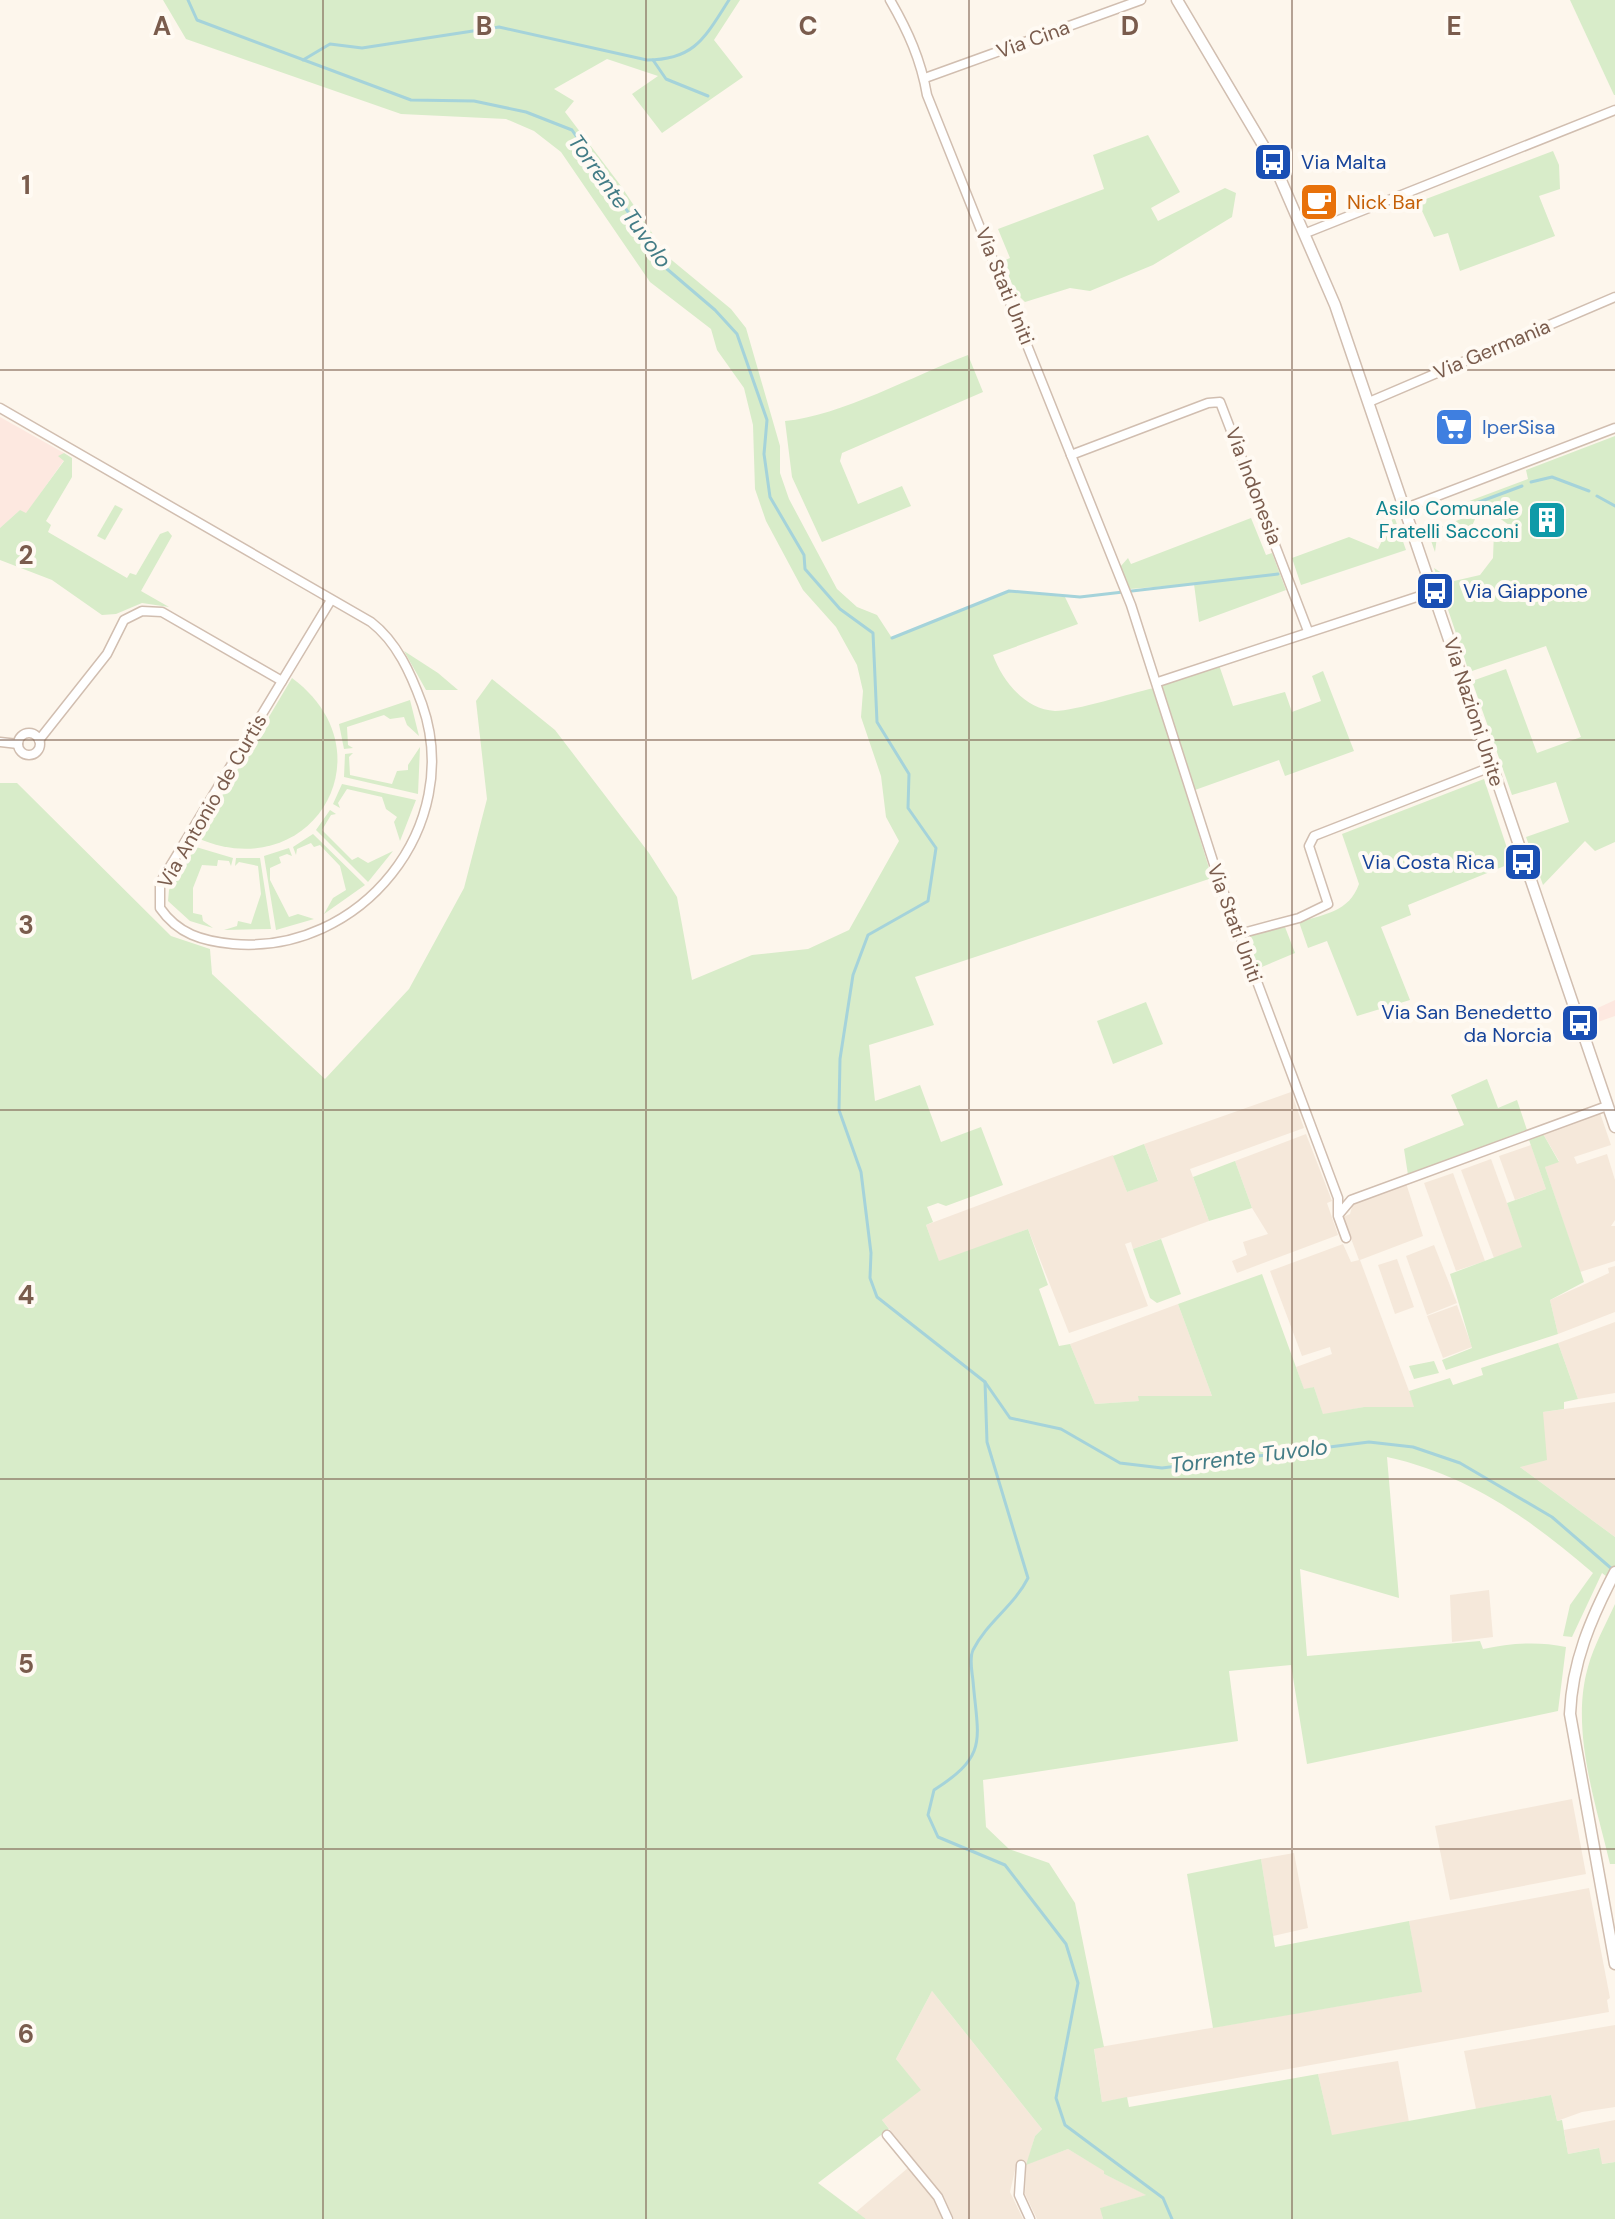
<svg xmlns="http://www.w3.org/2000/svg" width="1615" height="2219" font-family="'DM Sans',sans-serif">
  <style>
    .residential { fill: #f5e8da }
    .commercial { fill: #fde8e0 }
    .green { fill: #d8ecc9 }
    .lines { fill: none; stroke-linecap: round; stroke-linejoin: round }
    .stream { stroke: #a5d3da; stroke-width: 3 }
    .minor-casing { stroke: #d1beb0; stroke-width: 11 }
    .tertiary-casing { stroke: #d1beb0; stroke-width: 13 }
    .minor { stroke: #fff; stroke-width: 8 }
    .tertiary { stroke: #fff; stroke-width: 10 }
    .grid { fill: none; stroke: #7a5c4d; stroke-width: 2; stroke-opacity: 0.55 }
    .labels { text-anchor: middle; dominant-baseline: central; stroke-width: 8; stroke-linejoin: round; paint-order: stroke }
    .street-label { font-size: 20px; fill: #7a5c4d; stroke: #fffaf3 }
    .transit-label { font-size: 20px; fill: #164399; stroke: #fffaf3; text-anchor: start }
    .food-label { font-size: 20px; fill: #c56008; stroke: #fffaf3; text-anchor: start }
    .shop-label { font-size: 20px; fill: #366cbe; stroke: #fffaf3; text-anchor: start }
    .culture-label { font-size: 20px; fill: #0d838f; stroke: #fffaf3; text-anchor: end }
    .water-label { font-size: 22px; font-style: italic; fill: #437c86; stroke: #fffaf3 }
    .grid-label { font-size: 26px; text-anchor: middle; font-weight: bold; fill: #7a5c4d; stroke: #fffaf3; stroke-width: 8; stroke-linejoin: round; paint-order: stroke }
  </style>
  <rect width="100%" height="100%" fill="#fdf6ec"/>
  <g class="residential">
    <polygon points="1291,1092 1304,1128 1190,1169 1209,1221 1133,1249 1131,1242 1125,1244 1148,1306 1069,1333 1028,1229 939,1262 926,1225 1113,1155 1127,1192 1140,1187 1158,1180 1144,1144"/>
    <polygon points="1599,1110 1611,1145 1574,1157 1577,1164 1607,1154 1615,1180 1615,1220 1611,1226 1615,1226 1615,1261 1580,1272 1545,1167 1559,1161 1542,1132"/>
    <polygon points="1306,1134 1332,1201 1327,1203 1338,1235 1237,1273 1232,1261 1247,1255 1243,1242 1268,1234 1252,1208 1235,1161"/>
    <polygon points="1531,1145 1546,1189 1515,1200 1499,1156"/>
    <polygon points="1491,1159 1523,1247 1494,1258 1461,1170"/>
    <polygon points="1453,1173 1485,1261 1456,1271 1424,1183"/>
    <polygon points="1406,1183 1423,1236 1360,1260 1415,1407 1364,1407 1323,1415 1314,1387 1304,1390 1296,1367 1332,1354 1331,1351 1330,1347 1302,1356 1270,1271 1343,1244 1351,1262 1359,1260 1343,1217 1350,1214 1353,1203"/>
    <polygon points="1434,1245 1457,1303 1427,1315 1406,1256"/>
    <polygon points="1397,1259 1414,1307 1395,1314 1378,1265"/>
    <polygon points="1615,1266 1615,1312 1558,1334 1550,1300 1609,1273 1608,1268"/>
    <polygon points="1178,1304 1212,1396 1139,1396 1140,1401 1095,1404 1070,1344"/>
    <polygon points="1457,1305 1472,1347 1443,1358 1427,1316"/>
    <polygon points="1615,1322 1615,1393 1578,1399 1558,1343"/>
    <polygon points="1615,1402 1615,1537 1520,1467 1543,1412"/>
    <polygon points="1489,1590 1493,1637 1452,1642 1450,1595"/>
    <polygon points="1572,1799 1586,1874 1450,1900 1435,1826"/>
    <polygon points="1294,1853 1308,1928 1273,1936 1261,1859"/>
    <polygon points="1589,1888 1610,1998 1607,2000 1609,2012 1102,2102 1094,2048 1421,1992 1409,1921"/>
    <polygon points="932,1991 1042,2129 1035,2136 1027,2164 1068,2149 1105,2171 1104,2174 1147,2195 1101,2208 1103,2219 1037,2219 1025,2194 1026,2165 1016,2166 1010,2192 1023,2219 954,2219 944,2197 882,2120 920,2090 896,2059"/>
    <polygon points="1615,2025 1615,2107 1582,2112 1557,2121 1551,2095 1476,2109 1464,2051"/>
    <polygon points="1398,2061 1409,2122 1332,2136 1318,2074"/>
    <polygon points="1615,2120 1615,2162 1601,2164 1598,2148 1568,2154 1564,2130"/>
    <polygon points="908,2168 935,2201 944,2219 866,2219 856,2212"/>
  </g>
  <g class="commercial">
    <polygon points="0,417 64,453 59,456 64,460 26,514 20,510 0,528"/>
    <polygon points="1615,1000 1615,1016 1592,1024 1587,1013"/>
  </g>
  <g class="green">
    <path d="M163,0H740L714,40L743,77L662,133L632,94L658,76L607,59L554,89L574,101L565,112L621,186L668,257L731,309L746,328L780,446V473L789,499L837,589L857,607L877,615L892,638L1009,591L1065,597L1078,624L993,655C1002,680 1025,710 1055,711C1075,711 1131,693 1154,688L1212,878L915,977L934,1025L869,1045L875,1101L920,1085L941,1142L981,1127L1003,1185L946,1206L938,1203L927,1207L933,1222L926,1225L939,1261L1028,1229L1048,1285L1039,1289L1059,1346L1070,1344L1095,1404L1139,1401L1138,1396H1212L1178,1304L1262,1274L1304,1389L1314,1387L1323,1414L1364,1407H1414L1409,1391L1450,1378L1453,1385L1483,1375L1481,1368L1558,1343L1578,1399L1564,1402V1409L1543,1412L1547,1460L1520,1467L1615,1537V1583L1602,1573L1572,1637L1563,1636L1570,1605L1593,1573C1530,1519 1469,1475 1387,1457L1399,1598L1300,1569L1307,1656L1480,1641L1483,1649C1511,1643 1538,1641 1566,1647L1558,1711L1307,1764L1291,1665L1229,1671L1238,1741L983,1780L986,1827L1009,1849L1049,1863L1075,1903L1104,2047L1094,2049L1102,2102L1127,2097L1129,2107L1318,2074L1332,2135L1551,2095L1557,2121L1562,2120L1568,2154L1599,2148L1602,2164L1615,2162V2219H1103L1100,2208L1146,2195L1104,2174V2171L1068,2149L1026,2165L1035,2136L1042,2129L932,1991L896,2059L921,2090L882,2120L889,2129L818,2183L866,2219H0V783H17L171,936L210,949L212,974L325,1079L409,989L464,888L487,799L476,701L492,679L555,730L649,853L677,897L692,980L752,955L808,949L849,930L899,841L886,817L881,776L861,717L863,691L857,665L836,627L803,590L766,521L755,489L753,425L744,388L717,350L711,329L650,282L561,152L534,131L506,119L401,114L186,39Z"/>
    <polygon points="1570,0 1615,0 1615,95 1614,95"/>
    <polygon points="1148,135 1180,192 1151,208 1158,221 1225,188 1236,193 1232,217 1153,265 1090,291 1070,288 1025,302 1015,292 1003,261 1010,258 998,229 1104,189 1093,155"/>
    <polygon points="1553,151 1559,165 1560,189 1539,196 1555,236 1460,271 1448,233 1434,237 1418,202"/>
    <path d="M968,355L983,392L842,453L840,461L858,504L902,486L911,506L822,542L792,477L785,421C840,416 915,375 968,355Z"/>
    <polygon points="1615,436 1615,842 1595,851 1585,841 1543,885 1526,837 1569,822 1556,782 1512,795 1472,681 1506,669 1537,753 1581,737 1546,646 1469,672 1434,568 1454,581 1480,575 1493,558 1494,531 1501,527 1509,529 1509,525 1491,512 1475,519 1470,531 1456,522 1438,529 1435,552 1428,532 1461,519 1456,506 1528,479 1526,470"/>
    <polygon points="64,453 72,458 72,477 46,521 51,525 48,532 127,578 130,573 136,575 160,534 168,531 172,536 141,591 169,607 142,603 116,614 102,615 52,580 0,560 0,528 20,510 26,513 64,461 58,456"/>
    <polygon points="115,505 123,509 105,540 97,536"/>
    <polygon points="1394,516 1406,550 1301,585 1292,558 1349,537 1378,549"/>
    <polygon points="1251,518 1266,555 1272,553 1286,590 1199,622 1194,584 1130,589 1120,567 1128,558 1131,564"/>
    <polygon points="404,651 438,673 458,690 426,690"/>
    <polygon points="1219,665 1233,706 1285,692 1292,712 1321,701 1312,676 1323,671 1354,751 1285,776 1279,760 1195,790 1162,686"/>
    <path d="M292,678C392,752 312,888 197,838Z"/>
    <polygon points="410,700 419,736 407,725 404,717 390,719 384,715 347,727 348,745 353,748 344,749 339,724"/>
    <polygon points="420,747 418,794 344,777 345,754 353,753 349,757 350,775 392,784 397,771 408,770 408,765"/>
    <path d="M1484,779L1512,863L1408,905L1411,915L1381,927L1410,1000L1357,1016L1327,941L1308,948L1299,922C1325,914 1349,912 1359,884L1342,834Z"/>
    <polygon points="342,784 416,800 400,841 394,822 397,817 386,809 382,797 347,789 338,803 340,808 333,804"/>
    <polygon points="330,810 336,814 331,815 322,830 352,860 358,857 368,863 393,851 368,882 316,830"/>
    <polygon points="313,834 365,885 324,914 333,898 346,890 340,866 320,845 314,847 311,843 297,849 296,855 293,847"/>
    <polygon points="196,847 233,858 231,866 229,861 218,860 217,866 202,865 193,888 193,913 202,915 203,921 213,928 190,921 168,901 169,890"/>
    <polygon points="289,848 292,856 287,854 279,857 281,863 270,868 270,880 289,917 298,914 314,919 276,930 264,856"/>
    <polygon points="236,858 260,858 271,929 224,930 237,926 238,921 251,924 261,894 258,866 239,862 235,866"/>
    <polygon points="1285,927 1295,953 1257,969 1245,937"/>
    <polygon points="1146,1002 1163,1044 1113,1064 1097,1021"/>
    <polygon points="1487,1079 1498,1108 1517,1100 1527,1130 1408,1175 1404,1149 1464,1125 1451,1095"/>
    <polygon points="1542,1132 1559,1162 1545,1167 1584,1282 1550,1300 1558,1334 1446,1370 1442,1360 1472,1348 1450,1274 1522,1247 1507,1203 1546,1189 1528,1137"/>
    <polygon points="1144,1144 1158,1181 1127,1192 1113,1156"/>
    <polygon points="1235,1161 1252,1208 1209,1221 1193,1177"/>
    <polygon points="1161,1239 1181,1294 1157,1303 1150,1298 1133,1249"/>
    <polygon points="1434,1361 1439,1373 1414,1379 1409,1366"/>
    <path d="M1615,1604V1864H1610C1596,1804 1570,1729 1588,1667C1594,1645 1606,1624 1615,1604Z"/>
    <polygon points="1261,1859 1275,1947 1409,1921 1422,1992 1213,2028 1187,1874"/>
  </g>
  <g class="lines">
    <g class="stream">
      <polyline points="188,0 197,20 411,100 474,101 526,112 572,130 667,269 715,310 737,334 767,420 764,454 770,497 804,555 805,569 840,609 873,633 877,722 909,774 908,808 936,848 928,901 868,935 853,975 840,1059 839,1110 861,1172 871,1253 870,1278 877,1297 985,1382 1010,1418 1061,1429 1120,1463 1162,1468 1369,1442 1413,1447 1460,1463 1552,1517 1612,1569"/>
      <path d="M303,60L330,44L362,48L499,27L647,60C695,60 705,37 729,0"/>
      <polyline points="653,60 666,79 708,96"/>
      <polyline points="1531,482 1552,477 1589,491"/>
      <polyline points="1597,496 1615,506"/>
      <polyline points="1463,508 1522,486"/>
      <polyline points="892,638 1009,591 1080,597 1278,574"/>
      <path d="M985,1382L987,1442L1028,1578C1014,1606 987,1622 973,1650C969,1659 972,1671 973,1681C978,1740 989,1755 934,1790L928,1815L938,1837L1005,1865L1066,1944L1078,1983L1056,2098L1065,2125L1163,2198L1172,2219"/>
    </g>
    <defs>
      <g id="minor">
        <path d="M890,0C908,31 921,60 927,95L1131,605L1219,880L1338,1198V1216L1346,1238"/>
        <polyline points="925,78 1141,0"/>
        <polyline points="1306,233 1615,110"/>
        <polyline points="1369,402 1615,297"/>
        <path d="M0,408L371,622C397,642 411,674 422,704C465,826 361,955 233,944C202,941 178,934 160,908V883L331,600"/>
        <polyline points="1071,455 1208,403 1220,402 1308,631"/>
        <polyline points="1406,508 1615,428"/>
        <polyline points="1158,682 1435,591"/>
        <circle cx="29" cy="744" r="11"/>
        <polyline points="39,740 107,654 124,620 142,611 162,612 282,681"/>
        <polyline points="0,742 18,744"/>
        <polyline points="1239,934 1299,918 1328,904 1309,846 1314,836 1491,767"/>
        <polyline points="1340,1213 1351,1200 1607,1106"/>
        <polyline points="887,2135 938,2197 948,2219"/>
        <polyline points="1021,2165 1019,2195 1030,2219"/>
      </g>
      <g id="tertiary">
        <polyline points="1177,0 1273,162 1335,305 1615,1127"/>
        <path d="M1615,1572C1591,1618 1572,1662 1570,1714L1615,1964"/>
      </g>
    </defs>
    <use href="#minor" class="minor-casing"/>
    <use href="#tertiary" class="tertiary-casing"/>
    <use href="#minor" class="minor"/>
    <use href="#tertiary" class="tertiary"/>
  </g>
  <path class="grid" d="M323,0V2219M646,0V2219M969,0V2219M1292,0V2219M0,370H1615M0,740H1615M0,1110H1615M0,1479H1615M0,1849H1615"/>
  <defs>
    <symbol id="bus-square" viewBox="-11 -11 22 22"><rect x="-9" y="-9" width="18" height="18" rx="4" fill="#1a4fb4" stroke="#fffaf3"/><path d="M-5-6H5V4H4V6H2V4H-2V6H-4V4H-5ZM-3.5-4V0h7V-4ZM-3.5 1.2v1.5H-2V1.2ZM2 1.2v1.5H3.5V1.2Z" fill="#fff"/></symbol>
    <symbol id="cafe-square" viewBox="-11 -11 22 22"><rect x="-9" y="-9" width="18" height="18" rx="4" fill="#e8710a" stroke="#fffaf3"/><path d="M-5.5-4.5H6V0H3Q3 3.5 0 3.5H-2.5Q-5.5 3.5-5.5 0ZM3-3.2v2h1.7v-2ZM-6 4.5H4V6H-6Z" fill="#fff"/></symbol>
    <symbol id="supermarket-square" viewBox="-11 -11 22 22"><rect x="-9" y="-9" width="18" height="18" rx="4" fill="#3f7fe0" stroke="#fffaf3"/><path d="M-6-5.5h2.5l.6 2H6L4.5 2H-2.5L-4.4-4H-6ZM-1.5 3.2a1.3 1.3 0 1 0 .1 0ZM3 3.2a1.3 1.3 0 1 0 .1 0Z" fill="#fff"/></symbol>
    <symbol id="building-square" viewBox="-11 -11 22 22"><rect x="-9" y="-9" width="18" height="18" rx="4" fill="#0f9aa8" stroke="#fffaf3"/><path d="M-4-6H4V6H1V3H-1V6H-4ZM-2.5-4.3h1.7v1.8h-1.7ZM.8-4.3h1.7v1.8H.8ZM-2.5-1h1.7V.8h-1.7ZM.8-1h1.7V.8H.8Z" fill="#fff"/></symbol>
  </defs>
  <g fill-rule="evenodd">
    <use href="#bus-square" x="1251" y="140" width="44" height="44"/>
    <use href="#cafe-square" x="1297" y="180" width="44" height="44"/>
    <use href="#supermarket-square" x="1432" y="405" width="44" height="44"/>
    <use href="#building-square" x="1525" y="498" width="44" height="44"/>
    <use href="#bus-square" x="1413" y="569" width="44" height="44"/>
    <use href="#bus-square" x="1501" y="840" width="44" height="44"/>
    <use href="#bus-square" x="1558" y="1001" width="44" height="44"/>
  </g>
  <g class="labels">
    <g class="street-label">
      <text transform="translate(1033 39) rotate(-20)">Via Cina</text>
      <text transform="translate(1005 286) rotate(68)">Via Stati Uniti</text>
      <text transform="translate(1492 349) rotate(-23)">Via Germania</text>
      <text transform="translate(1254 486) rotate(69)">Via Indonesia</text>
      <text transform="translate(1474 712) rotate(72)">Via Nazioni Unite</text>
      <text transform="translate(212 801) rotate(-60)">Via Antonio de Curtis</text>
      <text transform="translate(1235 923) rotate(70)">Via Stati Uniti</text>
    </g>
    <g class="transit-label">
      <text x="1301" y="162">Via Malta</text>
      <text x="1463" y="591">Via Giappone</text>
      <text x="1495" y="862" text-anchor="end">Via Costa Rica</text>
      <text x="1552" y="1012" text-anchor="end">Via San Benedetto<tspan x="1552" dy="23">da Norcia</tspan></text>
    </g>
    <g class="food-label">
      <text x="1347" y="202">Nick Bar</text>
    </g>
    <g class="shop-label">
      <text x="1482" y="427">IperSisa</text>
    </g>
    <g class="culture-label">
      <text x="1519" y="508">Asilo Comunale<tspan x="1519" dy="23">Fratelli Sacconi</tspan></text>
    </g>
    <g class="water-label">
      <text transform="translate(620 201) rotate(54)">Torrente Tuvolo</text>
      <text transform="translate(1249 1456) rotate(-7)">Torrente Tuvolo</text>
    </g>
  </g>
  <g class="grid-label">
    <text x="162" y="35">A</text>
    <text x="484" y="35">B</text>
    <text x="808" y="35">C</text>
    <text x="1130" y="35">D</text>
    <text x="1454" y="35">E</text>
    <text x="26" y="194">1</text>
    <text x="26" y="564">2</text>
    <text x="26" y="934">3</text>
    <text x="26" y="1304">4</text>
    <text x="26" y="1673">5</text>
    <text x="26" y="2043">6</text>
  </g>
</svg>
